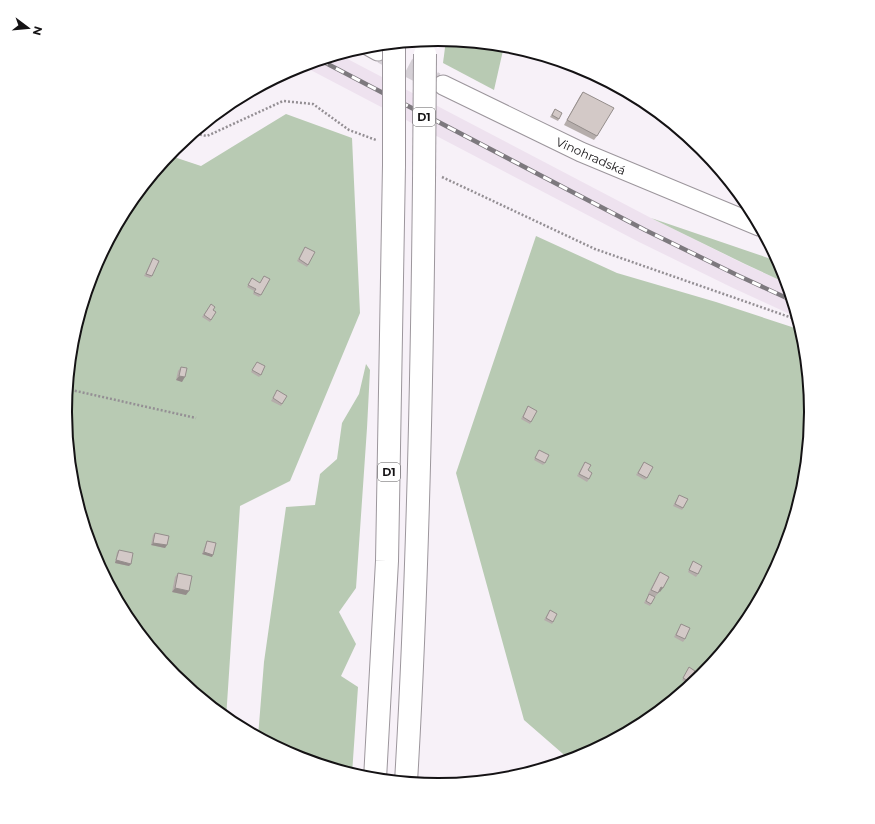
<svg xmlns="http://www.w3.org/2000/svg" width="875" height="824" font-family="Montserrat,sans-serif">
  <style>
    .built { fill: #eee2ef }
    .green { fill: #b8cab3 }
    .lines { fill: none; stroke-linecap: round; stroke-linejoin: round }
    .minor-tunnel { stroke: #d5d0d6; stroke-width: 19; stroke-dasharray: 19 10; stroke-linecap: butt }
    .minor-casing { stroke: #9c969c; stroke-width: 21 }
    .highway-casing { stroke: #9c969c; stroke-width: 24 }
    .path { stroke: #948f94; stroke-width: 2.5; stroke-dasharray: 2 2; stroke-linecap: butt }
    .minor { stroke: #fff; stroke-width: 19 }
    .highway { stroke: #fff; stroke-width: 22 }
    .rail-casing { stroke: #7d797e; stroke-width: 4.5 }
    .rail { stroke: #fff; stroke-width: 3; stroke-dasharray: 9; stroke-linecap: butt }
    .highway-bridge-casing { stroke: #9c969c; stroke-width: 24; stroke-linecap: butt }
    .highway-bridge { stroke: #fff; stroke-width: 22 }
    .wall { fill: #b5adab }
    .shaded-wall { fill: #948d8b }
    .building { fill: #d3c9c7; stroke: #948d8b }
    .labels { text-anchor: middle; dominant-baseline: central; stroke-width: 4; stroke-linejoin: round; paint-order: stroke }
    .shield { fill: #fff; stroke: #5a595a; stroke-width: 1 }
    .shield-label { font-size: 11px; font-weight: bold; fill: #141214 }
    .street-label { font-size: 12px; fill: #141214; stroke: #fff }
    .rim { fill: none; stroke: #141214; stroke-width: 2 }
  </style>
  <rect width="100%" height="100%" fill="#f7f1f8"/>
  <polygon class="built" points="338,54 651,218 744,264 786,283 796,317 733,288 639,242 301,65"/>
  <g class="green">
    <polygon points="446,40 504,46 494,90 443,63"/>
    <polygon points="286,114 352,138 360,313 290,481 240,506 226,719 174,676 127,619 93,555 72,485 65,412 72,339 93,269 127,205 168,155 201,166"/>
    <polygon points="651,218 777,261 782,269 786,283 745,264"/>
    <polygon points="536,236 617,273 716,302 801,330 803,339 810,412 803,485 782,555 748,619 701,676 645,722 580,757 570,760 524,720 456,473"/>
    <polygon points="366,364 370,370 367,428 356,588 339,612 356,644 341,676 358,687 352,774 295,757 258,737 264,662 286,507 315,505 320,474 337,459 342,423 359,394"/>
  </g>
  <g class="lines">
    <polyline class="minor-tunnel" points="382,54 436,82"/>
    <defs>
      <g id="minor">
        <polyline points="369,46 378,51"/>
        <polyline points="443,85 581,152 759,226"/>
      </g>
      <g id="highway">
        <polyline points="375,779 387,561 394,165"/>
        <path d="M406,782C418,582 422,381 424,181"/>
      </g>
    </defs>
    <use href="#minor" class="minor-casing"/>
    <use href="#highway" class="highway-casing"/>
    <g class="path">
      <polyline points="192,133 207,136 283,101 313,104 349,130 376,140"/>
      <polyline points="442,177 595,249 798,320"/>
      <polyline points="67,389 196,418"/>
    </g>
    <use href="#minor" class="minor"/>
    <use href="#highway" class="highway"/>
    <defs>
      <polyline id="rail" points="320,60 645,230 739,276 791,300"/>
    </defs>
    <use href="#rail" class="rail-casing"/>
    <use href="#rail" class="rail"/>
    <defs>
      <g id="highway-bridge">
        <polyline points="394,165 394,43"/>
        <polyline points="424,181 425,54"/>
      </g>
    </defs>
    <use href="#highway-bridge" class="highway-bridge-casing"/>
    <use href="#highway-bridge" class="highway-bridge"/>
  </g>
  <g class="wall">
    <polygon points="583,92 597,136 594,140 564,125 580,96"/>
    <polygon points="555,109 559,119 558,121 550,117"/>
    <polygon points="305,247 308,265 307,267 297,261"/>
    <polygon points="153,258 152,276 150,278 144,276"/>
    <polygon points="252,278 261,295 259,297 253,294 254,291 247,287"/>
    <polygon points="211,304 213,310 216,312 210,322 202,317"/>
    <polygon points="256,364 261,375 259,377 251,372"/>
    <polygon points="181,367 182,382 176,380 178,371"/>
    <polygon points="277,390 282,404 281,406 271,401"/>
    <polygon points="528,406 531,422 530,424 521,419"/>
    <polygon points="539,450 545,463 543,465 534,460"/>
    <polygon points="585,462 589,479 587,482 577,476"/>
    <polygon points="644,462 647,478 645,480 636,475"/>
    <polygon points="679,495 683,508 682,510 673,506"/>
    <polygon points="155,533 167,545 165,548 151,545 153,535"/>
    <polygon points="207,541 212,557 202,554 206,543"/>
    <polygon points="119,550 131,564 129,566 115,563 117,552"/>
    <polygon points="693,561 698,574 696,577 688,572"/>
    <polygon points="660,572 660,592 659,592 655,597 653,596 651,604 650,606 644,603 649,594 648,594 657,577"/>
    <polygon points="178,573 186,595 172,592 175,577"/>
    <polygon points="550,610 553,622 552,624 544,620"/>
    <polygon points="681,624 685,639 683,642 674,637"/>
    <polygon points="689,667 690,682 689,684 682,680"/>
  </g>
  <g class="shaded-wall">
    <polygon points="179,376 185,377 182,382 176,380"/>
    <polygon points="153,543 167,545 165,548 151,545"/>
    <polygon points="204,552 213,555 212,557 202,554"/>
    <polygon points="116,560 131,564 129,566 115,563"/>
    <polygon points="661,587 663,588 660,592 658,591"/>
    <polygon points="175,588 189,591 186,595 172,592"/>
  </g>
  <g class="building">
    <polygon points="583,92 614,108 597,136 567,120"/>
    <polygon points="555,109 562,113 559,119 552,115"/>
    <polygon points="305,247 315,252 308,265 299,259"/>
    <polygon points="153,258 159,261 152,276 146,274"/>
    <polygon points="264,276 270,279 261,295 254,292 256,289 248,285 252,278 260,283"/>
    <polygon points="211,304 215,307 213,310 216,312 211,320 204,315"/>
    <polygon points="257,362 265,366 261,375 252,370"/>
    <polygon points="181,367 187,368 185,377 179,376"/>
    <polygon points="277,390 287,396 282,404 273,398"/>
    <polygon points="528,406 537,411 531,422 523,417"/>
    <polygon points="539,450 549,455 545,463 535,458"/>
    <polygon points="585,462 591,465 588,470 592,473 589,479 579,474"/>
    <polygon points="644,462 653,467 647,478 638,473"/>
    <polygon points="679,495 688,499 683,508 675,504"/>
    <polygon points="155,533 169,536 167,545 153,543"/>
    <polygon points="207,541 216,543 213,555 204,552"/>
    <polygon points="119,550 133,553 131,564 116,560"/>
    <polygon points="693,561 702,566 698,574 689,570"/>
    <polygon points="660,572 669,577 663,588 661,587 658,593 651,590"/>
    <polygon points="178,573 192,576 189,591 175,588"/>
    <polygon points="649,594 655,597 651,604 646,601"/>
    <polygon points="550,610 557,614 553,622 546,618"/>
    <polygon points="681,624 690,628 685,639 676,635"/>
    <polygon points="689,667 695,671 690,682 683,678"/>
  </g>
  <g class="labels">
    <g class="shield">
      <rect x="413" y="108" width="22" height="18" rx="3"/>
      <rect x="378" y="463" width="22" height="18" rx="3"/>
    </g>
    <g class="shield-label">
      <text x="424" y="117">D1</text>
      <text x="389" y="472">D1</text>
    </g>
    <g class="street-label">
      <text transform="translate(591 156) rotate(24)">Vinohradská</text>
    </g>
  </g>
  <path d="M0 0H875V824H0ZM72 412a366 366 0 1 1 732 0a366 366 0 1 1-732 0Z" fill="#fff" fill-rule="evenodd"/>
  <path class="rim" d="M72 412a366 366 0 1 1 732 0a366 366 0 1 1-732 0Z"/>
  <g transform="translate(28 28) rotate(106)" stroke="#ffffff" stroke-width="3" paint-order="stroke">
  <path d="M0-3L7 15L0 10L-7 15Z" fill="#141214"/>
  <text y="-6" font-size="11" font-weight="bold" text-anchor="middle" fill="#141214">N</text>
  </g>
</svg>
